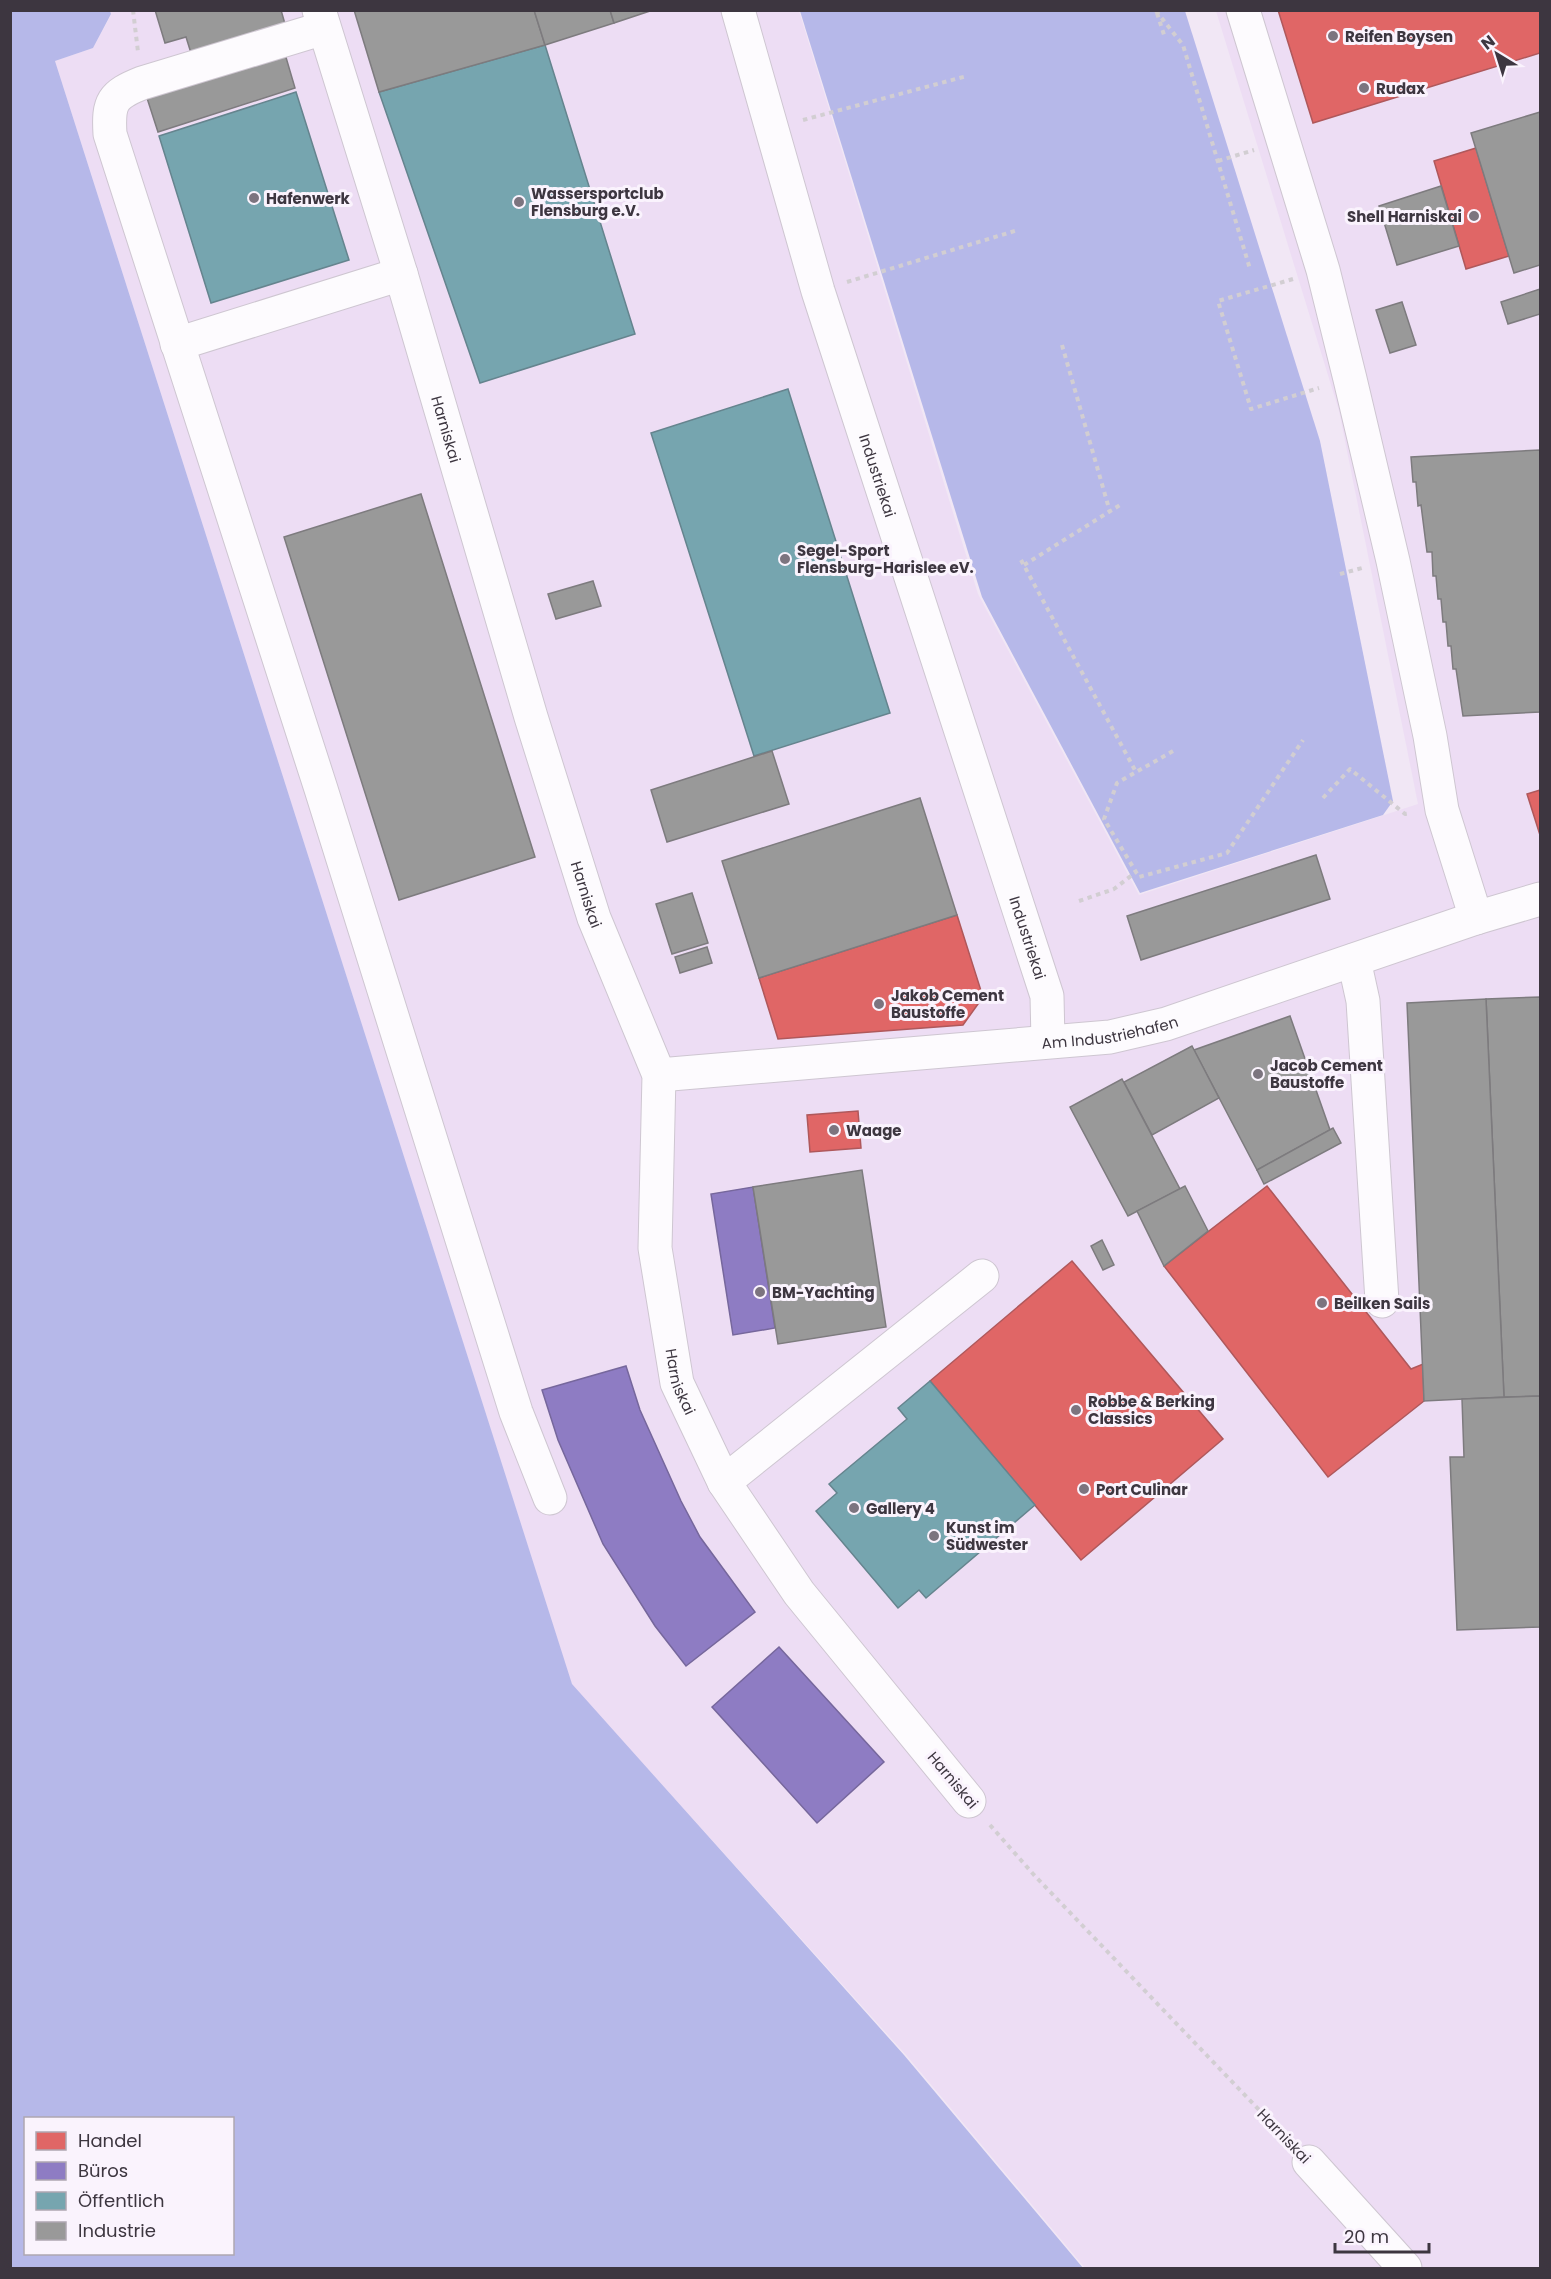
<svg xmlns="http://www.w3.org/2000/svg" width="1551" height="2279" font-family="Poppins,sans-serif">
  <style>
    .built { fill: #edddf4 }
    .water { fill: #b6b8e9; fill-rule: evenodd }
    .shops { fill: #e06666; stroke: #af585b; stroke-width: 1.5 }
    .offices { fill: #8e7cc3; stroke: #76679c; stroke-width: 1.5 }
    .public { fill: #76a5af; stroke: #65848e; stroke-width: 1.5 }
    .industry { fill: #999; stroke: #7d7b7e; stroke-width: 1.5 }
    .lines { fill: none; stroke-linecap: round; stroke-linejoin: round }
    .minor-casing { stroke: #cec6d1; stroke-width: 35 }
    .path { stroke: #d2ced2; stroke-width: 4; stroke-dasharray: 4.5 4.5; stroke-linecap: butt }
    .minor { stroke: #fdfbfe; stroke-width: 33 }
    .poi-dot { fill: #7c747f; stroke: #faf3fd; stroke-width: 2 }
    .labels { text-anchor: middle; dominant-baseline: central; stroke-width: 6; stroke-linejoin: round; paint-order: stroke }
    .poi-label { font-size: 15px; font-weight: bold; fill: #3d3640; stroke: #faf3fd; text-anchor: start }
    .street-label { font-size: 15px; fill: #3d3640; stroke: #faf3fd }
  </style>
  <rect width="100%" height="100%" fill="#f1e7f5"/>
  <polygon class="built" points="110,11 799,11 978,594 1139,895 1418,804 1339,411 1216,11 1540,11 1540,2268 1085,2268 907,2056 572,1685 55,61 93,48 111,15"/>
  <g class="water">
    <path d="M110,11L111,14L93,48L55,61L572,1684L904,2055L1083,2268H11L10,11ZM26,2118H232V2254H26Z"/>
    <polygon points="800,11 1185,11 1320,441 1393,801 1383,815 1140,893 982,597"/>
  </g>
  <g class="shops">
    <polygon points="1278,10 1540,10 1540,53 1313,123"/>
    <polygon points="1476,148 1509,256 1466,269 1434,161"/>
    <polygon points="1540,790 1540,835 1527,794"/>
    <polygon points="957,915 983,997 963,1025 778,1039 759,978"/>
    <polygon points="858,1111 861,1148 810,1152 807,1115"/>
    <polygon points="1267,1186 1411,1369 1423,1364 1424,1401 1328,1477 1164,1266"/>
    <polygon points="1072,1261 1223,1439 1081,1560 930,1381"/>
  </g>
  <g class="offices">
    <polygon points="753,1187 775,1328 733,1335 711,1194"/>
    <polygon points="626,1366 640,1410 681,1501 700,1537 755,1612 686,1666 655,1626 603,1544 558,1440 542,1390"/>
    <polygon points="779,1647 884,1762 817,1823 712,1707"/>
  </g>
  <g class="public">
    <polygon points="545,45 635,334 480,383 379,92"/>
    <polygon points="296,92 349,260 211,303 159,136"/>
    <polygon points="788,389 890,713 754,756 651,433"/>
    <polygon points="930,1381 1035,1505 926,1598 919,1590 898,1608 816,1511 837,1493 829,1484 907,1419 898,1408"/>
  </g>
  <g class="industry">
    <polygon points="155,10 281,10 285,24 191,53 186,37 165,43"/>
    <polygon points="354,10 534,10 545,45 379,92"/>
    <polygon points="534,10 610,10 614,23 545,45"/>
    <polygon points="610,10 653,10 614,23"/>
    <polygon points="285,54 295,88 158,132 147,98"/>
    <polygon points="1540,112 1540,265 1514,273 1471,133"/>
    <polygon points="1441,186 1459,246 1397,265 1379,206"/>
    <polygon points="1540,289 1540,314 1508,324 1501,302"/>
    <polygon points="1402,302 1416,345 1390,353 1376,310"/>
    <polygon points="1540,450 1540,712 1463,716 1456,669 1453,669 1451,646 1448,646 1446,622 1443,622 1441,599 1438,599 1436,576 1433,576 1432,552 1427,552 1421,505 1418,506 1416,482 1413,482 1411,457"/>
    <polygon points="421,494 535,857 399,900 284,537"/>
    <polygon points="593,581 601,606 556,619 548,594"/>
    <polygon points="772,751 789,804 667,842 651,790"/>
    <polygon points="920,798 957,915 759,978 722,861"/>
    <polygon points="1316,855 1330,899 1141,960 1127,916"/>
    <polygon points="692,893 708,943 672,954 656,904"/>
    <polygon points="707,947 712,963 680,973 675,957"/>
    <polygon points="1540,997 1540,1396 1504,1397 1486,999"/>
    <polygon points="1486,999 1504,1397 1424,1401 1407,1003"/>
    <polygon points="1290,1016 1330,1130 1257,1170 1194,1050"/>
    <polygon points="1192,1046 1219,1098 1152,1135 1124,1082"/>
    <polygon points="1122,1079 1180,1189 1128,1216 1070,1107"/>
    <polygon points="1333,1128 1341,1143 1264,1184 1257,1170"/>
    <polygon points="862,1170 886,1327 778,1344 753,1187"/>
    <polygon points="1185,1186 1208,1231 1164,1266 1137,1211"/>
    <polygon points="1102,1240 1114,1265 1103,1270 1091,1246"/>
    <polygon points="1540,1396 1540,1627 1457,1630 1450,1457 1464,1457 1462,1399"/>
  </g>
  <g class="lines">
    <defs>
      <g id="minor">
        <path id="s1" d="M319,10L401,274L531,717L594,918L659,1075L655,1248L677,1383L724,1482L799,1593L969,1801"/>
        <path id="s2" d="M738,10L818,291L1047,996L1048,1041"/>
        <polyline points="1243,10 1323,270 1350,379 1393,561 1430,736 1442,810 1476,918"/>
        <path d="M324,28L142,83C112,95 108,102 110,134L321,789L516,1412L550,1498"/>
        <polyline points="177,344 401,274"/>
        <polyline points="1354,960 1363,1001 1382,1301"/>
        <path id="s3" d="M659,1075L1110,1037L1166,1024L1476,918L1540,899"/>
        <polyline points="724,1482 982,1276"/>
        <polyline points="1309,2162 1405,2268"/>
      </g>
    </defs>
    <use href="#minor" class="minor-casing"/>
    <g class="path">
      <polyline points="133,10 138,52"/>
      <polyline points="1156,11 1183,45 1250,269"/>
      <polyline points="1157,13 1165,38"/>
      <polyline points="803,120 967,76"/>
      <polyline points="1218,161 1254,150"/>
      <polyline points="1293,279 1218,301 1251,409 1319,388"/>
      <polyline points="847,282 1018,230"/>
      <polyline points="1062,345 1110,512"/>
      <polyline points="1021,560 1136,772"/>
      <polyline points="1024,565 1120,505"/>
      <polyline points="1340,574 1362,568"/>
      <polyline points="1173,751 1117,783 1104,819 1139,877 1227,853 1303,740"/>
      <polyline points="1323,798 1350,769 1405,814 1411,813"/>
      <polyline points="1079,901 1114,889 1136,872"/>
      <polyline points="990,1825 1034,1875 1288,2140"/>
    </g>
    <use href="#minor" class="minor"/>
  </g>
  <g class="poi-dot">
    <circle cx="1333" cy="36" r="6"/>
    <circle cx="1364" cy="88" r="6"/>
    <circle cx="254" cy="198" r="6"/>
    <circle cx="519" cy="202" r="6"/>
    <circle cx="1474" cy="216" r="6"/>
    <circle cx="785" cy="559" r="6"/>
    <circle cx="879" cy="1004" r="6"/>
    <circle cx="1258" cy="1074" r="6"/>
    <circle cx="834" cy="1130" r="6"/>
    <circle cx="760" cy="1292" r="6"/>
    <circle cx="1322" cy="1303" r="6"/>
    <circle cx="1076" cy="1410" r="6"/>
    <circle cx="1084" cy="1489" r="6"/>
    <circle cx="854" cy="1508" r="6"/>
    <circle cx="934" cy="1536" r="6"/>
  </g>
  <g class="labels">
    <g class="poi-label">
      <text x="1345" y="36">Reifen Boysen</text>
      <text x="1376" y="88">Rudax</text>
      <text x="531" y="193">Wassersportclub<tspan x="531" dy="17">Flensburg e.V.</tspan></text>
      <text x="266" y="198">Hafenwerk</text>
      <text x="1462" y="216" text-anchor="end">Shell Harniskai</text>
      <text x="797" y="550">Segel-Sport<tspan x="797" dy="17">Flensburg-Harislee eV.</tspan></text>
      <text x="891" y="995">Jakob Cement<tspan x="891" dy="17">Baustoffe</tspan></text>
      <text x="1270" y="1065">Jacob Cement<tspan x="1270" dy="17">Baustoffe</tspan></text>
      <text x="846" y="1130">Waage</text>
      <text x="772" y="1292">BM-Yachting</text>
      <text x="1334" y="1303">Beilken Sails</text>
      <text x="1088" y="1401">Robbe &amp; Berking<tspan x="1088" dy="17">Classics</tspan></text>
      <text x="1096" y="1489">Port Culinar</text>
      <text x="866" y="1508">Gallery 4</text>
      <text x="946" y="1527">Kunst im<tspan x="946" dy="17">Südwester</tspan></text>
    </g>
    <g class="street-label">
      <text stroke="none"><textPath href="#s1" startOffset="438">Harniskai</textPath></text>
      <text stroke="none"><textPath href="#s2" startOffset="486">Industriekai</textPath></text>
      <text stroke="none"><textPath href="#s1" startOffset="924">Harniskai</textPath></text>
      <text stroke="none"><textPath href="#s2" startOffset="972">Industriekai</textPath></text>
      <text stroke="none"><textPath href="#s3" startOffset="453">Am Industriehafen</textPath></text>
      <text stroke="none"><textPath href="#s1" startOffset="1428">Harniskai</textPath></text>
      <text transform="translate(953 1780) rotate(50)">Harniskai</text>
      <text transform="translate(1284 2136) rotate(46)">Harniskai</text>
    </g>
  </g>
  <rect width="1551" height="2279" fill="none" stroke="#3d3640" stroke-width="24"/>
  <rect x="24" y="2117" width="210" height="138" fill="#faf3fd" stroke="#aea7b1" stroke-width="1.5"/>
  <rect x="36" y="2132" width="30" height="18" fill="#e06666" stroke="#aea7b1" stroke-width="1.5"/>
  <text x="78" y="2147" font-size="18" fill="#3d3640">Handel</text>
  <rect x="36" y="2162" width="30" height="18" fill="#8e7cc3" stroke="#aea7b1" stroke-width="1.5"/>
  <text x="78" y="2177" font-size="18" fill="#3d3640">Büros</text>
  <rect x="36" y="2192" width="30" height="18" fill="#76a5af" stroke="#aea7b1" stroke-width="1.5"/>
  <text x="78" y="2207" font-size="18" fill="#3d3640">Öffentlich</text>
  <rect x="36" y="2222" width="30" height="18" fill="#999999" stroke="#aea7b1" stroke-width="1.5"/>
  <text x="78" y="2237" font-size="18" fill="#3d3640">Industrie</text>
  <g transform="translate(1497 54) rotate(322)" stroke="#faf3fd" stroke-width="4.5" paint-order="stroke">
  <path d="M0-4.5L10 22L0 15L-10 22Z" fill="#3d3640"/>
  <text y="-9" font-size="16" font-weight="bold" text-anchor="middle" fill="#3d3640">N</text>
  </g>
  <path d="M1335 2243v9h94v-9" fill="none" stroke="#3d3640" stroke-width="3"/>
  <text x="1344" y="2243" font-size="18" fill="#3d3640" stroke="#faf3fd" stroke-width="4.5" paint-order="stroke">20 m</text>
</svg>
